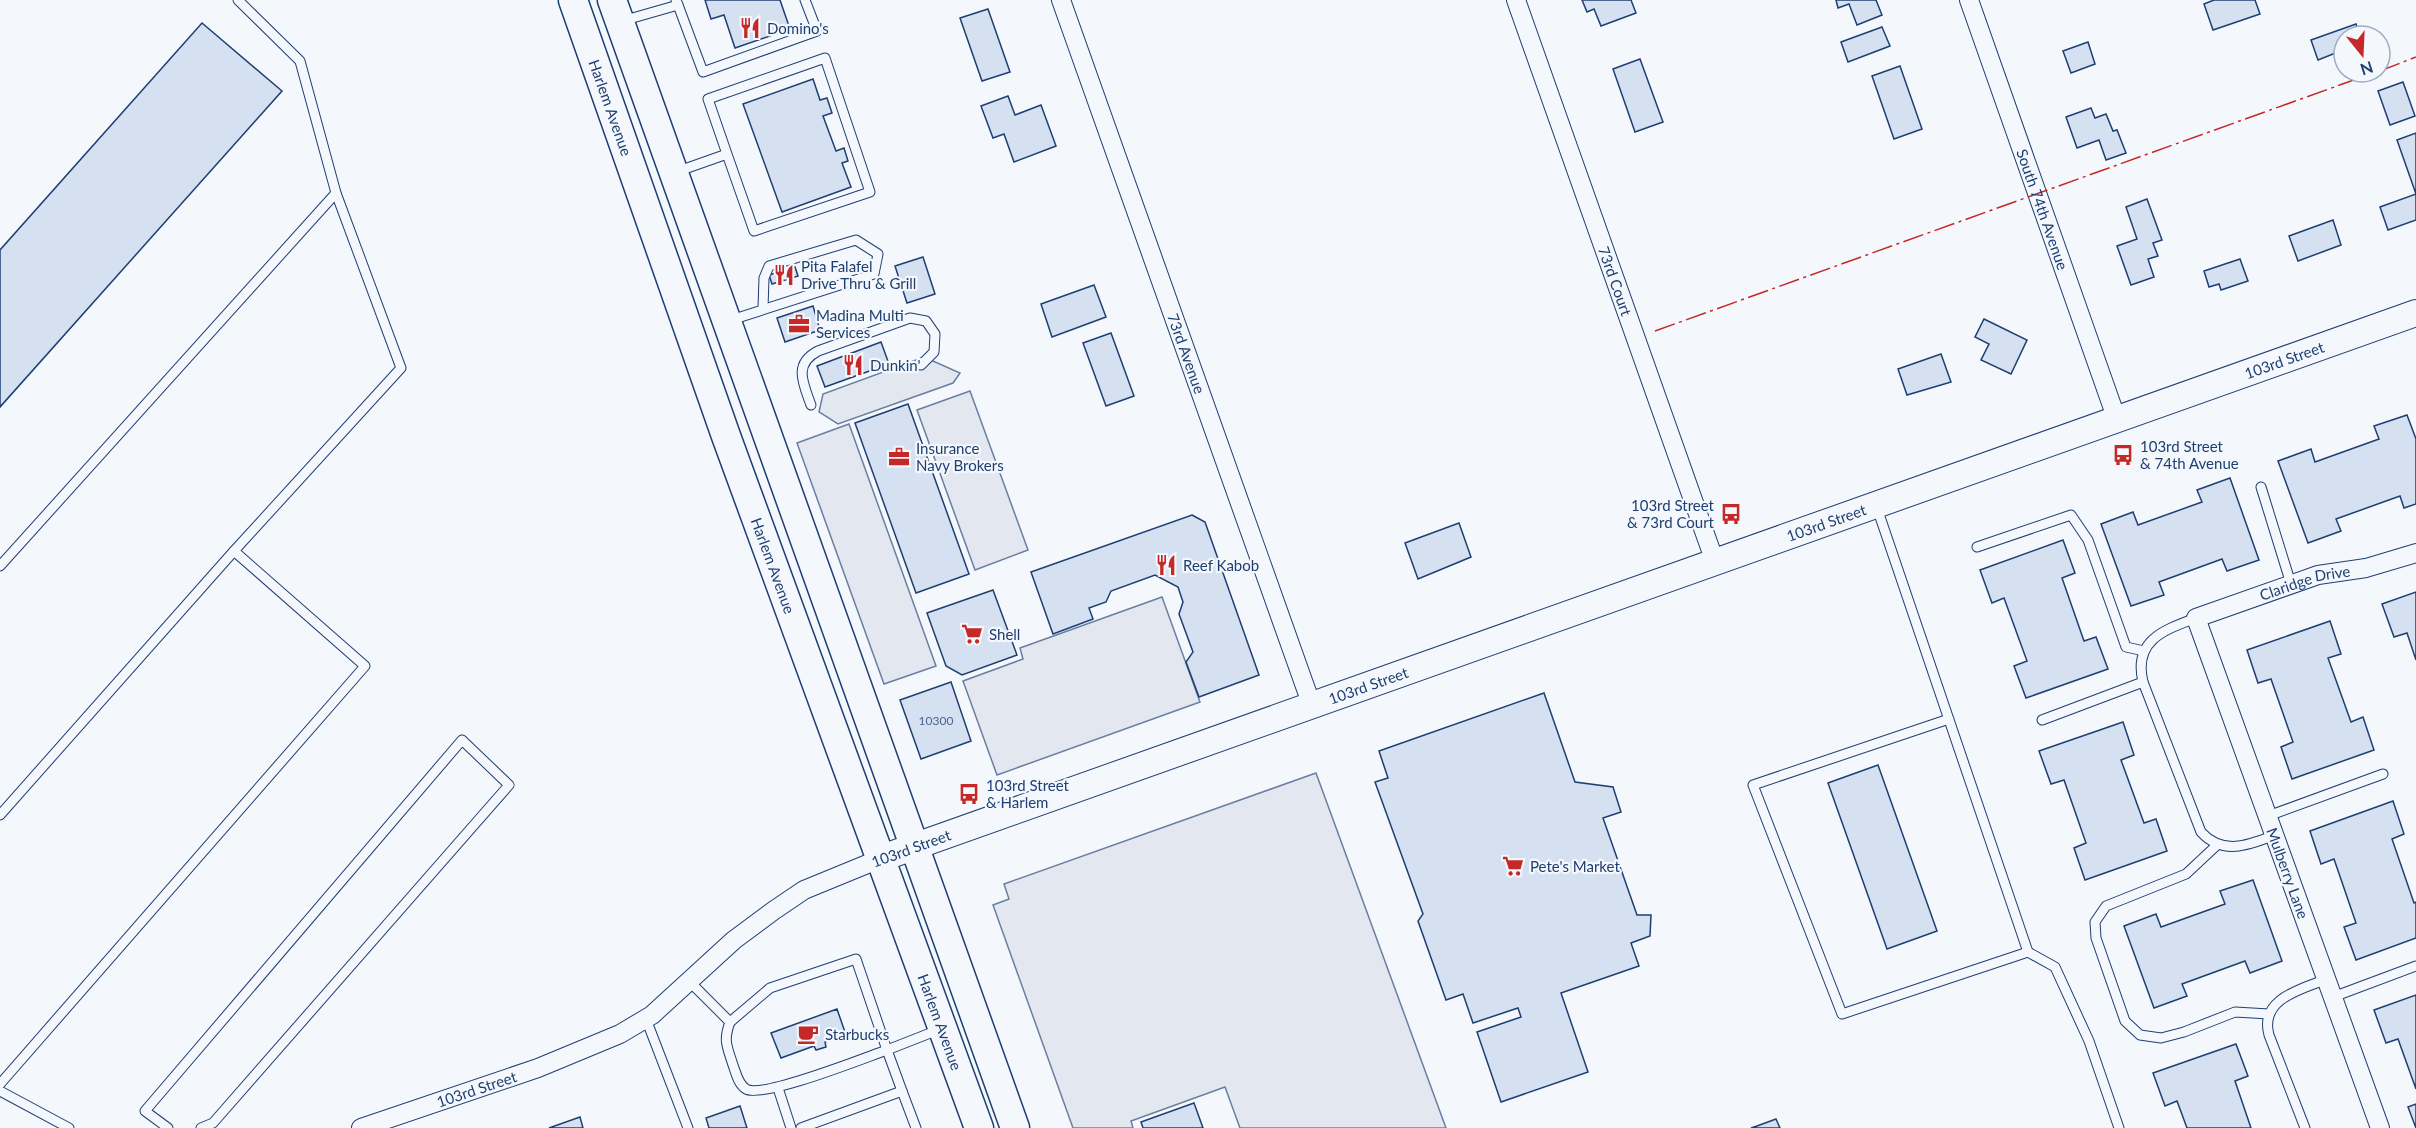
<svg xmlns="http://www.w3.org/2000/svg" width="2416" height="1128" font-family="Lato,sans-serif">
  <style>
    .parking { fill: #e3e8f0; stroke: #687fa3; stroke-width: 1.5 }
    .building { fill: #d5e0f0; stroke: #1d3f73; stroke-width: 1.5 }
    .lines { fill: none; stroke-linecap: round; stroke-linejoin: round }
    .lane-casing { stroke: #1d3f73; stroke-width: 11 }
    .street-casing { stroke: #1d3f73; stroke-width: 20 }
    .secondary-casing { stroke: #1d3f73; stroke-width: 28 }
    .primary-casing { stroke: #1d3f73; stroke-width: 31 }
    .lane { stroke: #f4f7fb; stroke-width: 9 }
    .street { stroke: #f4f7fb; stroke-width: 18 }
    .secondary { stroke: #f4f7fb; stroke-width: 26 }
    .primary { stroke: #f4f7fb; stroke-width: 28 }
    .power { stroke: #c62828; stroke-width: 1.5; stroke-dasharray: 21 4.5 3 4.5; stroke-linecap: butt }
    .labels { text-anchor: middle; dominant-baseline: central; stroke-width: 4.5; stroke-linejoin: round; paint-order: stroke }
    .number-label { font-size: 12px; fill: #4b6792 }
    .poi-label { font-size: 15px; fill: #1d3f73; stroke: #f4f7fb; text-anchor: start }
    .street-label { font-size: 15px; fill: #1d3f73; stroke: #f4f7fb }
  </style>
  <rect width="100%" height="100%" fill="#f4f7fb"/>
  <g class="parking">
    <polygon points="924,357 960,373 953,383 838,424 819,412 823,394"/>
    <polygon points="970,391 1028,550 975,570 917,410"/>
    <polygon points="849,424 936,666 884,684 797,443"/>
    <polygon points="1162,597 1200,702 997,775 963,681 1023,659 1020,648"/>
    <polygon points="1316,773 1446,1128 1240,1128 1225,1087 1131,1121 1133,1128 1073,1128 993,905 1009,899 1004,884"/>
  </g>
  <g class="building">
    <polygon points="705,0 780,0 790,29 735,48 724,15 711,19"/>
    <polygon points="1582,0 1631,0 1636,13 1601,26 1594,9 1587,12"/>
    <polygon points="1836,0 1876,0 1882,15 1857,25 1849,4 1838,8"/>
    <polygon points="2214,0 2255,0 2260,14 2213,30 2204,4"/>
    <polygon points="988,9 1010,72 982,81 960,18"/>
    <polygon points="202,23 282,91 0,407 0,250"/>
    <polygon points="2356,24 2360,36 2344,36 2344,70 2338,52 2318,60 2311,40"/>
    <polygon points="1882,27 1890,46 1848,62 1841,42"/>
    <polygon points="2088,42 2095,64 2071,73 2063,51"/>
    <polygon points="1640,59 1663,122 1635,132 1613,69"/>
    <polygon points="1900,66 1922,129 1894,139 1872,76"/>
    <polygon points="813,79 820,100 827,98 832,113 823,116 836,151 844,148 848,161 842,163 851,187 782,212 743,104"/>
    <polygon points="2403,82 2415,116 2390,125 2378,91"/>
    <polygon points="1008,96 1015,115 1041,105 1056,146 1014,162 1004,134 993,138 981,106"/>
    <polygon points="2091,108 2095,118 2106,114 2113,131 2117,130 2126,153 2106,160 2099,140 2077,148 2066,117"/>
    <polygon points="2416,133 2416,194 2397,140"/>
    <polygon points="2416,194 2416,220 2388,230 2380,207"/>
    <polygon points="2147,199 2162,240 2153,243 2158,256 2148,259 2154,277 2131,285 2117,246 2137,239 2126,207"/>
    <polygon points="2333,220 2341,245 2298,261 2289,236"/>
    <polygon points="923,257 935,294 907,303 895,266"/>
    <polygon points="2240,259 2248,281 2221,290 2219,284 2209,287 2204,271"/>
    <polygon points="795,267 798,276 772,284 769,275"/>
    <polygon points="1094,285 1106,317 1052,337 1041,304"/>
    <polygon points="813,306 820,330 785,342 777,318"/>
    <polygon points="1984,319 2027,340 2011,374 1981,360 1989,344 1975,337"/>
    <polygon points="1111,333 1134,396 1106,406 1083,343"/>
    <polygon points="881,342 889,364 825,387 817,366"/>
    <polygon points="1941,354 1951,382 1907,395 1898,369"/>
    <polygon points="908,404 969,574 916,593 855,423"/>
    <polygon points="2407,415 2416,439 2416,504 2404,508 2400,496 2336,519 2341,531 2308,543 2278,461 2311,449 2315,462 2379,439 2374,426"/>
    <polygon points="2230,478 2259,560 2227,571 2222,559 2159,582 2164,595 2131,606 2101,524 2133,512 2138,525 2202,502 2197,490"/>
    <polygon points="1192,515 1205,522 1259,675 1199,697 1186,662 1193,652 1179,614 1183,602 1178,587 1155,575 1111,591 1106,602 1089,608 1093,619 1053,634 1031,572"/>
    <polygon points="1459,523 1471,557 1418,579 1405,543"/>
    <polygon points="2063,540 2075,573 2062,578 2084,641 2096,637 2108,669 2026,698 2014,666 2027,661 2004,598 1992,603 1980,570"/>
    <polygon points="993,590 1017,655 962,675 946,666 927,613"/>
    <polygon points="2416,592 2416,660 2407,633 2394,637 2382,604"/>
    <polygon points="2330,621 2341,654 2328,658 2351,722 2363,717 2374,750 2292,779 2281,747 2293,742 2271,679 2258,683 2247,650"/>
    <polygon points="951,682 971,741 921,759 900,700"/>
    <polygon points="1544,693 1575,782 1613,787 1621,812 1603,818 1637,915 1651,915 1650,936 1631,943 1639,966 1561,993 1588,1072 1501,1102 1477,1032 1521,1017 1518,1008 1473,1023 1463,994 1446,1000 1418,921 1423,914 1375,782 1388,778 1379,751"/>
    <polygon points="2123,722 2134,755 2121,760 2144,823 2156,819 2167,851 2085,880 2074,848 2086,843 2064,780 2051,784 2039,751"/>
    <polygon points="1878,765 1937,931 1887,949 1828,783"/>
    <polygon points="2393,801 2404,834 2392,839 2414,903 2416,902 2416,938 2356,960 2344,927 2356,923 2334,859 2321,864 2310,831"/>
    <polygon points="2253,880 2282,961 2250,973 2245,961 2182,984 2187,996 2154,1008 2124,926 2156,914 2161,927 2225,904 2220,891"/>
    <polygon points="2416,995 2416,1089 2398,1039 2386,1043 2374,1010"/>
    <polygon points="837,1009 846,1035 825,1042 826,1047 816,1050 814,1046 781,1058 771,1033"/>
    <polygon points="2236,1044 2248,1076 2235,1081 2251,1128 2187,1128 2177,1101 2165,1106 2153,1073"/>
    <polygon points="1194,1103 1203,1128 1143,1128 1141,1122"/>
    <polygon points="2416,1104 2416,1128 2408,1107"/>
    <polygon points="740,1106 747,1128 709,1128 706,1118"/>
    <polygon points="580,1117 583,1128 549,1128"/>
    <polygon points="1776,1119 1780,1128 1751,1128 1757,1126"/>
  </g>
  <g class="lines">
    <defs>
      <g id="lane">
        <polyline points="678,5 703,72 817,31 805,0"/>
        <polyline points="622,21 678,5 676,0"/>
        <polyline points="676,172 727,154 754,231 870,192 825,58 708,99 727,154"/>
        <polyline points="728,321 874,274 878,254 856,240 769,266 764,278 763,308"/>
        <path d="M811,405C803,383 793,364 818,351L910,318L926,321L935,334L934,352L921,365"/>
        <polyline points="2261,487 2291,584"/>
        <polyline points="1876,505 2028,952 1842,1014 1753,785 1949,719"/>
        <polyline points="1977,547 2071,515 2088,540 2126,647 2144,651"/>
        <polyline points="234,551 401,368 336,193 300,61 238,0"/>
        <polyline points="0,566 336,193"/>
        <path d="M2196,618C2164,630 2133,640 2143,682L2201,832C2223,856 2249,845 2275,835"/>
        <polyline points="2042,720 2143,682"/>
        <polyline points="0,815 234,551 365,666 0,1084"/>
        <polyline points="2268,816 2383,774"/>
        <polyline points="2217,845 2186,874 2106,906 2095,922 2096,938 2125,1021 2140,1035 2161,1038 2184,1032 2235,1012 2269,1014"/>
        <polyline points="2028,952 2055,967 2089,1041 2119,1128"/>
        <path d="M689,981L730,1022C723,1041 727,1046 733,1065C736,1073 738,1084 746,1089C762,1099 864,1058 887,1050L902,1091"/>
        <polyline points="2333,997 2416,966"/>
        <polyline points="646,1019 688,1128"/>
        <polyline points="730,1022 770,988 856,959 887,1050 938,1030"/>
        <polyline points="778,1088 791,1128"/>
        <polyline points="0,1091 69,1128"/>
        <polyline points="168,1128 145,1111 462,740 509,785 213,1123 201,1128"/>
        <polyline points="801,1128 902,1091 916,1128"/>
        <path d="M2305,1128L2269,1035C2259,999 2301,989 2327,979"/>
      </g>
      <g id="street">
        <path id="s1" d="M1061,0L1312,706"/>
        <path id="s2" d="M1516,0L1715,562"/>
        <path id="s3" d="M1969,0L2117,420"/>
        <path id="s4" d="M361,1128L538,1068L620,1034L652,1015L734,940L773,911L804,890L882,858"/>
        <path id="s5" d="M2380,1128L2196,618L2318,575L2366,568L2416,553"/>
      </g>
      <g id="secondary">
        <path id="s6" d="M882,858L2416,313"/>
      </g>
      <g id="primary">
        <path id="s7" d="M573,0L726,436L979,1128"/>
        <polyline points="612,0 1015,1128"/>
      </g>
    </defs>
    <use href="#lane" class="lane-casing"/>
    <use href="#street" class="street-casing"/>
    <use href="#secondary" class="secondary-casing"/>
    <use href="#primary" class="primary-casing"/>
    <use href="#lane" class="lane"/>
    <use href="#street" class="street"/>
    <use href="#secondary" class="secondary"/>
    <use href="#primary" class="primary"/>
    <g class="power">
      <polyline points="2380,71 2416,57"/>
      <polyline points="1655,331 2376,72"/>
    </g>
  </g>
  <defs>
    <symbol id="restaurant-bare" viewBox="-9 -9 18 18"><path d="M-5-6h1v4h1v-4h1v4h1v-4h1v5L-1.5 .5V6h-2V.5L-5-1ZM5-6V6H3V1.5H1.5Q1.5-4 5-6Z" fill="#c62828" stroke="#f4f7fb" stroke-width="2.5" paint-order="stroke"/></symbol>
    <symbol id="office-bare" viewBox="-9 -9 18 18"><path d="M-6-3h4V-5.5h4V-3h4V5H-6ZM-1-4.5V-3h2v-1.5ZM-6 0V1H6V0Z" fill="#c62828" stroke="#f4f7fb" stroke-width="2.5" paint-order="stroke"/></symbol>
    <symbol id="bus-bare" viewBox="-9 -9 18 18"><path d="M-5-6H5V4H4V6H2V4H-2V6H-4V4H-5ZM-3.5-4V0h7V-4ZM-3.5 1.2v1.5H-2V1.2ZM2 1.2v1.5H3.5V1.2Z" fill="#c62828" stroke="#f4f7fb" stroke-width="2.5" paint-order="stroke"/></symbol>
    <symbol id="supermarket-bare" viewBox="-9 -9 18 18"><path d="M-6-5.5h2.5l.6 2H6L4.5 2H-2.5L-4.4-4H-6ZM-1.5 3.2a1.3 1.3 0 1 0 .1 0ZM3 3.2a1.3 1.3 0 1 0 .1 0Z" fill="#c62828" stroke="#f4f7fb" stroke-width="2.5" paint-order="stroke"/></symbol>
    <symbol id="cafe-bare" viewBox="-9 -9 18 18"><path d="M-5.5-4.5H6V0H3Q3 3.5 0 3.5H-2.5Q-5.5 3.5-5.5 0ZM3-3.2v2h1.7v-2ZM-6 4.5H4V6H-6Z" fill="#c62828" stroke="#f4f7fb" stroke-width="2.5" paint-order="stroke"/></symbol>
  </defs>
  <g fill-rule="evenodd">
    <use href="#restaurant-bare" x="735" y="13" width="30" height="30"/>
    <use href="#restaurant-bare" x="769" y="260" width="30" height="30"/>
    <use href="#office-bare" x="784" y="309" width="30" height="30"/>
    <use href="#restaurant-bare" x="838" y="350" width="30" height="30"/>
    <use href="#bus-bare" x="2108" y="440" width="30" height="30"/>
    <use href="#office-bare" x="884" y="442" width="30" height="30"/>
    <use href="#bus-bare" x="1716" y="499" width="30" height="30"/>
    <use href="#restaurant-bare" x="1151" y="550" width="30" height="30"/>
    <use href="#supermarket-bare" x="957" y="619" width="30" height="30"/>
    <use href="#bus-bare" x="954" y="779" width="30" height="30"/>
    <use href="#supermarket-bare" x="1498" y="851" width="30" height="30"/>
    <use href="#cafe-bare" x="793" y="1019" width="30" height="30"/>
  </g>
  <g class="labels">
    <g class="number-label">
      <text x="936" y="720">10300</text>
    </g>
    <g class="poi-label">
      <text x="767" y="28">Domino's</text>
      <text x="801" y="266">Pita Falafel<tspan x="801" dy="17">Drive Thru &amp; Grill</tspan></text>
      <text x="816" y="315">Madina Multi<tspan x="816" dy="17">Services</tspan></text>
      <text x="870" y="365">Dunkin'</text>
      <text x="2140" y="446">103rd Street<tspan x="2140" dy="17">&amp; 74th Avenue</tspan></text>
      <text x="916" y="448">Insurance<tspan x="916" dy="17">Navy Brokers</tspan></text>
      <text x="1714" y="505" text-anchor="end">103rd Street<tspan x="1714" dy="17">&amp; 73rd Court</tspan></text>
      <text x="1183" y="565">Reef Kabob</text>
      <text x="989" y="634">Shell</text>
      <text x="986" y="785">103rd Street<tspan x="986" dy="17">&amp; Harlem</tspan></text>
      <text x="1530" y="866">Pete's Market</text>
      <text x="825" y="1034">Starbucks</text>
    </g>
    <g class="street-label">
      <text stroke="none"><textPath href="#s7" startOffset="114">Harlem Avenue</textPath></text>
      <text stroke="none"><textPath href="#s3" startOffset="222">South 74th Avenue</textPath></text>
      <text stroke="none"><textPath href="#s2" startOffset="298">73rd Court</textPath></text>
      <text stroke="none"><textPath href="#s1" startOffset="375">73rd Avenue</textPath></text>
      <text stroke="none"><textPath href="#s6" startOffset="1488">103rd Street</textPath></text>
      <text stroke="none"><textPath href="#s6" startOffset="1002">103rd Street</textPath></text>
      <text stroke="none"><textPath href="#s7" startOffset="600">Harlem Avenue</textPath></text>
      <text stroke="none"><textPath href="#s5" startOffset="657">Claridge Drive</textPath></text>
      <text stroke="none"><textPath href="#s6" startOffset="516">103rd Street</textPath></text>
      <text transform="translate(911 848) rotate(-20)">103rd Street</text>
      <text transform="translate(2288 873) rotate(70)">Mulberry Lane</text>
      <text stroke="none"><textPath href="#s7" startOffset="1086">Harlem Avenue</textPath></text>
      <text stroke="none"><textPath href="#s4" startOffset="122">103rd Street</textPath></text>
    </g>
  </g>
  <g transform="translate(2362 54) rotate(162)"><circle r="28" fill="#f4f7fb" stroke="#9eadc5" stroke-width="1.5"/>
  <path d="M0-4.5L10 22L0 15L-10 22Z" fill="#c62828"/>
  <text y="-9" font-size="16" font-weight="bold" text-anchor="middle" fill="#1d3f73">N</text>
  </g>
</svg>
